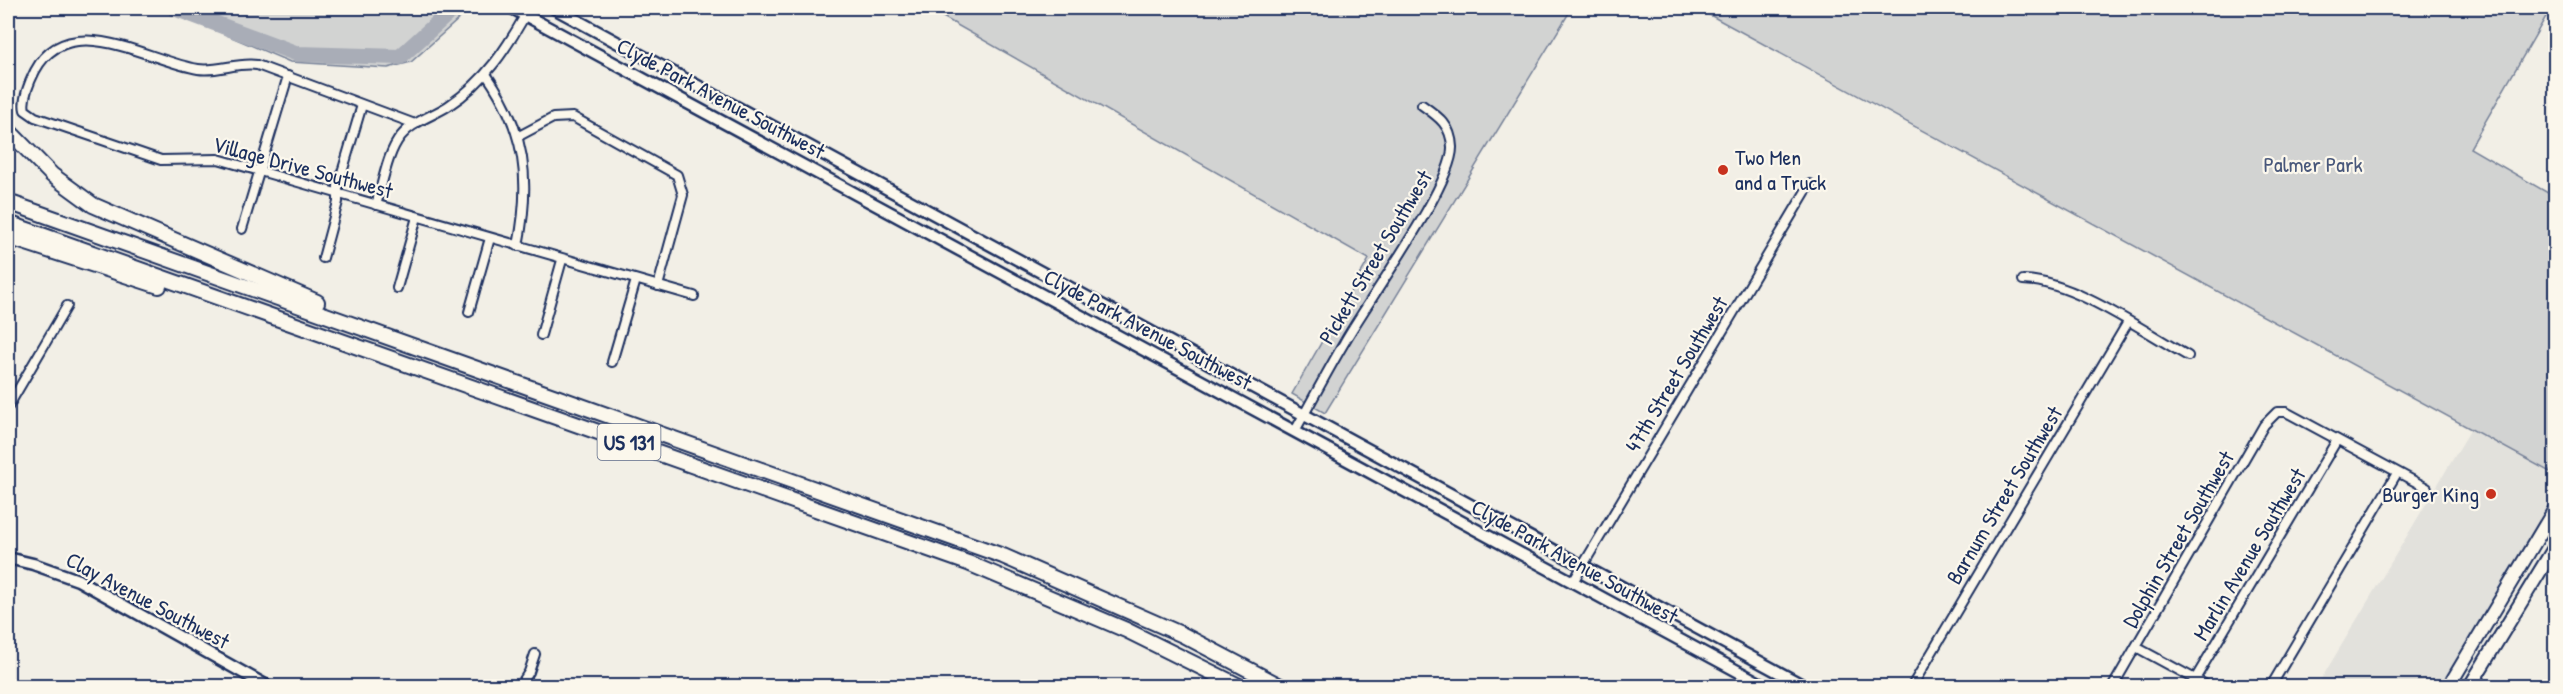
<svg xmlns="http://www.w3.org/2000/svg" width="2563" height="694" font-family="'Patrick Hand',sans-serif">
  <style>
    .built { fill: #e2e1dc }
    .green { fill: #d2d3d2; stroke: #768198; stroke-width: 1.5 }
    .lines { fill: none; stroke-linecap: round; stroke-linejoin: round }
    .river { stroke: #a9adb7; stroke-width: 16 }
    .street-casing { stroke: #1b2f5e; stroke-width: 12 }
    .secondary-casing { stroke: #1b2f5e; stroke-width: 15 }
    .primary-casing { stroke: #1b2f5e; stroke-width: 16 }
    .highway-casing { stroke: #1b2f5e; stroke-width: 18 }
    .street { stroke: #fbf7ec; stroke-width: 8 }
    .secondary { stroke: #fbf7ec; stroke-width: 10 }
    .primary { stroke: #fbf7ec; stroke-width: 12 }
    .highway { stroke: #fbf7ec; stroke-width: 14 }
    .poi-dot { fill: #c8321e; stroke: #fbf7ec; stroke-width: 2 }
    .labels { text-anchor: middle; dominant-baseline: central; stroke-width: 4.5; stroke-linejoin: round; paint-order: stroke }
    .shield { fill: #fbf7ec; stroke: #5e6b89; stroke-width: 1.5 }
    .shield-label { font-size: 21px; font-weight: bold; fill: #1b2f5e }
    .street-label { font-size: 22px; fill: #1b2f5e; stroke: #fbf7ec }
    .poi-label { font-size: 22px; fill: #1b2f5e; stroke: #fbf7ec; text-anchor: start }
    .park-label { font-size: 22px; fill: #49587b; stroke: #fbf7ec }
  </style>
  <rect width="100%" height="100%" fill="#f2efe6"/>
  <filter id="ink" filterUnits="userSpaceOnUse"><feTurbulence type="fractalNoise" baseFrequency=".0167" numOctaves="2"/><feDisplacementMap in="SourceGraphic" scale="12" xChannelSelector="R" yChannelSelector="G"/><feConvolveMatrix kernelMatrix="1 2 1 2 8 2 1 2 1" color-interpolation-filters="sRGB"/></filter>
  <g filter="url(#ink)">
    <polygon class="built" points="2471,429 2555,475 2555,494 2440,686 2317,686"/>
    <g class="green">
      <polygon points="163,8 471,8 411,62 388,68 290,62"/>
      <polygon points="927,8 1572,8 1325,413 1292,394 1369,259"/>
      <polygon points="1697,8 2551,8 2470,148 2555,197 2555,472 2551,470 2550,472"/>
    </g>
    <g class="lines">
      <polyline class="river" points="174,8 298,54 400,57 454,8"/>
      <defs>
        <g id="street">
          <path d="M486,74C526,131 531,180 518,246"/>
          <path d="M415,124L257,65C237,62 218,72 198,69C148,61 68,8 35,71C30,81 22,99 25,110L35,117L161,160L218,159L694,296"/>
          <polyline points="519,136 553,118 573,117 677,175 683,195 658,286"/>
          <path d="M376,205C383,183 387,153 401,136C413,121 433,116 448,106C486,81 508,47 529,8"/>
          <polyline points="242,229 288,76"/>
          <polyline points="323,258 338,202 338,186 362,105"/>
          <path d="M2023,280C2074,281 2143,331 2188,356"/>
          <polyline points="397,288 417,217"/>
          <polyline points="469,312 490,238"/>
          <polyline points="541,335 562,260"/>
          <polyline points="612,362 636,280"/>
          <polyline points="8,407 67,306"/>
          <path d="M1295,431C1311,402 1327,372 1344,343C1366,303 1453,185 1452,147C1451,125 1439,117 1422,105"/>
          <polyline points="1573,582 1810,184"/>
          <polyline points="2136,647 2208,686"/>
          <polyline points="520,686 529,672 535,654"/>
          <polyline points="1912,686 2128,322"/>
          <polyline points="2113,686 2264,425 2277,412 2286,412 2427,488"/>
          <polyline points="2191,686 2337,440"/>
          <polyline points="2271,686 2397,473"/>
        </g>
        <g id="secondary">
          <polyline points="512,8 1765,686"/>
          <polyline points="554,8 1804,686"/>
          <polyline points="8,558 33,564 78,580 267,686"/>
        </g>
        <g id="primary">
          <polyline points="2449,686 2556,507"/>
          <polyline points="2470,686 2556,545"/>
        </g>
        <g id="highway">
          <polyline points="8,130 52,175 93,205 317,302"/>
          <polyline points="8,202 1003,556 1183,635 1280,686"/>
          <polyline points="8,223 968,563 1126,630 1239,686"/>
          <polyline points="8,237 159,286"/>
        </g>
      </defs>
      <use href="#street" class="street-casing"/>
      <use href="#secondary" class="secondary-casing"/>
      <use href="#primary" class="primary-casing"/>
      <use href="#highway" class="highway-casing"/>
      <use href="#street" class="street"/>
      <use href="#secondary" class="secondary"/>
      <use href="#primary" class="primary"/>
      <use href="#highway" class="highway"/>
    </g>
  </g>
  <g class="poi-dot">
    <circle cx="1723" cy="170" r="6"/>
    <circle cx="2491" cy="494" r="6"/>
  </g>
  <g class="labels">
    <rect class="shield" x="597.5" y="424" width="63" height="36" rx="4.5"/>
    <g class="shield-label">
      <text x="629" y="442">US 131</text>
    </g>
    <g class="street-label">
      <text transform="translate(721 98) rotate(28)">Clyde Park Avenue Southwest</text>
      <text transform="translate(303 167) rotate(15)">Village Drive Southwest</text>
      <text transform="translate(1375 257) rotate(-59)">Pickett Street Southwest</text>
      <text transform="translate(1148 329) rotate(28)">Clyde Park Avenue Southwest</text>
      <text transform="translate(1676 374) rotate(-59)">47th Street Southwest</text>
      <text transform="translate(2004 495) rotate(-59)">Barnum Street Southwest</text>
      <text transform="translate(2178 539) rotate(-60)">Dolphin Street Southwest</text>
      <text transform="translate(2249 554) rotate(-59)">Marlin Avenue Southwest</text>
      <text transform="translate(1575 561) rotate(29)">Clyde Park Avenue Southwest</text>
      <text transform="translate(148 600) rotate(28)">Clay Avenue Southwest</text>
    </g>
    <g class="poi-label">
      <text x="1735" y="157">Two Men<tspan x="1735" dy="25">and a Truck</tspan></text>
      <text x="2479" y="494" text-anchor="end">Burger King</text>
    </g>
    <g class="park-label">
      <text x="2313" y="164">Palmer Park</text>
    </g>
  </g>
  <rect width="2563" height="694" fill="none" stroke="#fbf7ec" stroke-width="30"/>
  <rect x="15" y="15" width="2533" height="664" fill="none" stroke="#1b2f5e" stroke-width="2" filter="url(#ink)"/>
</svg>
